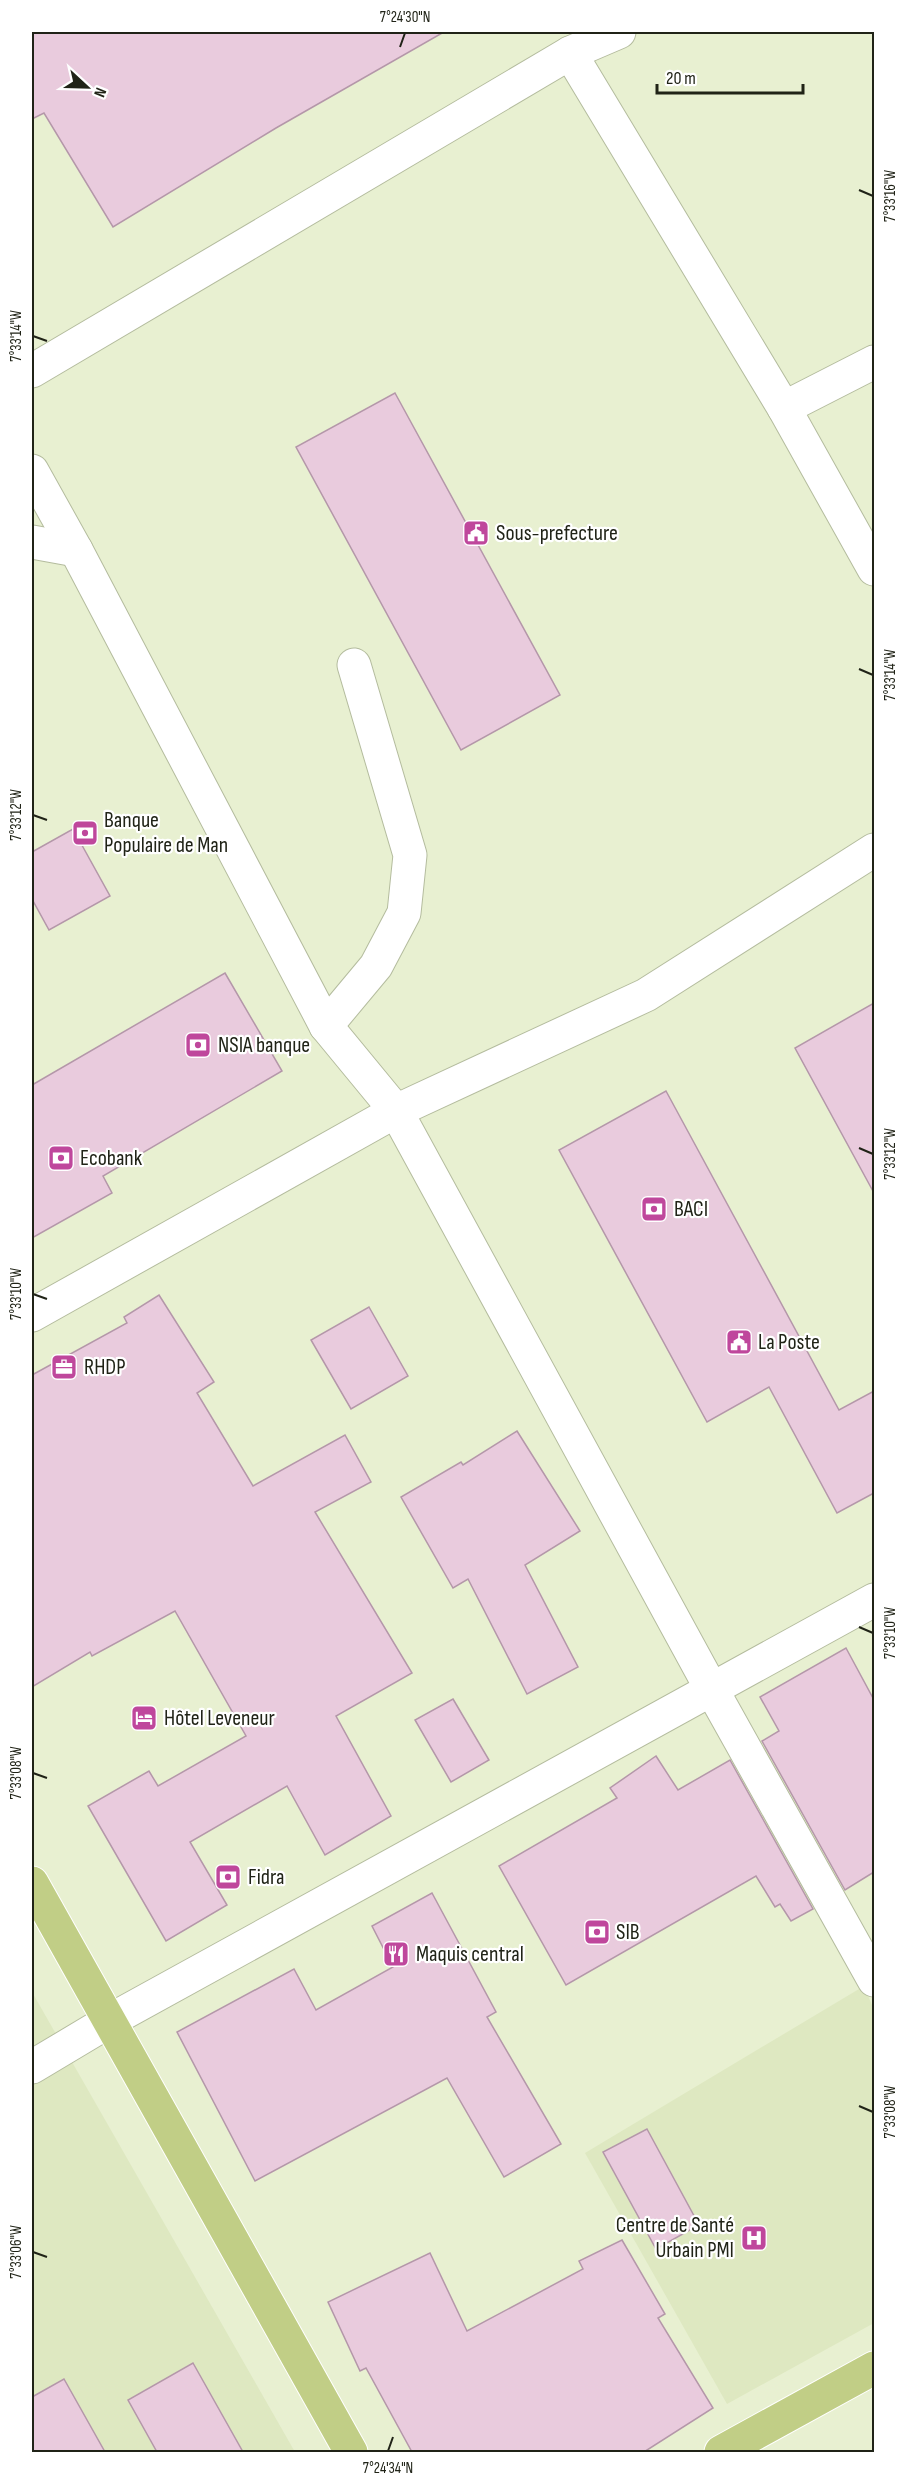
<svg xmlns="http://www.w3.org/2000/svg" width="906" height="2484" font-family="'Sofia Sans Condensed',sans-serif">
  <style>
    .built { fill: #dee8c1 }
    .building { fill: #e9cbdd; stroke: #b497a9; stroke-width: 1.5 }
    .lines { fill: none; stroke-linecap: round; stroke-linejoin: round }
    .minor-casing { stroke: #b4bc9e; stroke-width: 35 }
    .major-casing { stroke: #fff; stroke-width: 35 }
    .minor { stroke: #fff; stroke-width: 33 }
    .major { stroke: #c1ce86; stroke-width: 33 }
    .ticks { fill: none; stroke: #202317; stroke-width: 2 }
    .labels { text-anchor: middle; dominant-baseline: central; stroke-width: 4.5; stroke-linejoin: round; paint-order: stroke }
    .poi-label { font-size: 22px; fill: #202317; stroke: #fff; text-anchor: start }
    .neatline { fill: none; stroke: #202317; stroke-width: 2 }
    .ticks-label { font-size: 15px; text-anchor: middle; fill: #202317 }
  </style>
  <rect width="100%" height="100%" fill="#e8f0d1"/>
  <g class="built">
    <polygon points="864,1986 874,2010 874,2323 727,2404 585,2153"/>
    <polygon points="32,1992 295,2452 32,2452"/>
  </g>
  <g class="building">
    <polygon points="32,32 444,32 276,128 113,227 44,113 32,119"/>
    <polygon points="395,393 560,695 461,750 296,447"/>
    <polygon points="73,829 110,896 49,930 32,899 32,852"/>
    <polygon points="225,973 282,1071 103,1176 112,1193 32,1238 32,1085"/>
    <polygon points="874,1003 874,1193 795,1048"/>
    <polygon points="666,1091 839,1410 874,1391 874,1493 837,1513 769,1387 707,1422 559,1150"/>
    <polygon points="159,1295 214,1382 197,1393 253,1486 345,1435 371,1482 315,1512 412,1673 336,1716 391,1816 325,1855 287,1786 190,1842 227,1905 166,1941 88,1806 149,1771 158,1786 246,1736 175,1611 92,1656 90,1652 32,1687 32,1375 127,1323 124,1317"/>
    <polygon points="369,1307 408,1376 351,1409 311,1340"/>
    <polygon points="517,1431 580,1531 525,1565 578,1667 527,1694 468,1579 453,1588 401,1497 461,1462 463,1465"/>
    <polygon points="846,1648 874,1700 874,1872 845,1890 762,1741 779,1731 760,1697"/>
    <polygon points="453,1699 489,1760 451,1782 415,1720"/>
    <polygon points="656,1756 678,1790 730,1760 813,1909 791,1921 780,1904 775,1907 756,1876 566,1985 499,1866 617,1798 610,1788"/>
    <polygon points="432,1893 496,2012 487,2017 561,2144 504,2177 447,2078 255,2181 177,2032 294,1969 316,2010 393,1967 372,1926"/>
    <polygon points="647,2129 699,2225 656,2249 603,2152"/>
    <polygon points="622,2240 665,2314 658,2318 713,2408 644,2452 412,2452 366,2368 360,2371 328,2302 430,2253 467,2331 583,2269 579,2261"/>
    <polygon points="193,2363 243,2452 157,2452 128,2400"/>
    <polygon points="64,2379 105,2452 32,2452 32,2397"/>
  </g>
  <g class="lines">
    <defs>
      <g id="minor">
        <polyline points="570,53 784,408 874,569"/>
        <polyline points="32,371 570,53 619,32"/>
        <polyline points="784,408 874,362"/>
        <polyline points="32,471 76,550 326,1026 396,1111 712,1690 874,1980"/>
        <polyline points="32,542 76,550"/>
        <polyline points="326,1026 376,966 404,913 410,855 354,665"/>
        <polyline points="32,1315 396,1111 646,995 874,850"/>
        <polyline points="32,2067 109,2021 874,1600"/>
      </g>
      <g id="major">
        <polyline points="32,1883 351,2452"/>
        <polyline points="721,2452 874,2368"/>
      </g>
    </defs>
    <use href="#minor" class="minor-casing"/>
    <use href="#major" class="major-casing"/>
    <use href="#minor" class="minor"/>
    <use href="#major" class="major"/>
  </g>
  <path class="ticks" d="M400,47L405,33M859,190L873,196M33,336L47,341M859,669L873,675M33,815L47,820M859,1148L873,1154M33,1294L47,1299M859,1627L873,1633M33,1773L47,1778M859,2106L873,2112M33,2252L47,2257M388,2451L393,2437"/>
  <defs>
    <symbol id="civic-square" viewBox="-11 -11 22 22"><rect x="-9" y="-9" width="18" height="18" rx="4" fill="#bf479c" stroke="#fff"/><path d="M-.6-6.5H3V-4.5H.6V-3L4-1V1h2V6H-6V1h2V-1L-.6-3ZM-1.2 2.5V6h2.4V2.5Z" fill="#fff"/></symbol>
    <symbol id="bank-square" viewBox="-11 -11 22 22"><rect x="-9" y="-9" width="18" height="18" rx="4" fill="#bf479c" stroke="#fff"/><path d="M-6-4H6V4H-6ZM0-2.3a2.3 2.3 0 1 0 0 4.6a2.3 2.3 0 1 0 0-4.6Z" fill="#fff"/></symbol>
    <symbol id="office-square" viewBox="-11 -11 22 22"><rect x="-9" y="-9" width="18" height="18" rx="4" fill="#bf479c" stroke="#fff"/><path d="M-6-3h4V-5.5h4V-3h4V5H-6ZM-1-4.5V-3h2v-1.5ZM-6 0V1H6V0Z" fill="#fff"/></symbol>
    <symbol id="hotel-square" viewBox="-11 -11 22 22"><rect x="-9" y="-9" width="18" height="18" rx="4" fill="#bf479c" stroke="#fff"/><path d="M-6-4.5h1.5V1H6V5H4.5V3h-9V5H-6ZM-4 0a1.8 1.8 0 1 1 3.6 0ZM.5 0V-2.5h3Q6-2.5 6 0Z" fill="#fff"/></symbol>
    <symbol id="restaurant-square" viewBox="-11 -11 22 22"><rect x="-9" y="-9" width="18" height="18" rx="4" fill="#bf479c" stroke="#fff"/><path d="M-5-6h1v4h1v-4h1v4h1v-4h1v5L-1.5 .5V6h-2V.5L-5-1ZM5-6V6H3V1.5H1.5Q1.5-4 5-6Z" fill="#fff"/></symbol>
    <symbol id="hospital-square" viewBox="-11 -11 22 22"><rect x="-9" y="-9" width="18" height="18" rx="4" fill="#bf479c" stroke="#fff"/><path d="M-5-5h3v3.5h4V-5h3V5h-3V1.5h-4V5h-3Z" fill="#fff"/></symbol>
  </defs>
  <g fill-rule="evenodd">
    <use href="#civic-square" x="461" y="518" width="30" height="30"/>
    <use href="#bank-square" x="70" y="818" width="30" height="30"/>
    <use href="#bank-square" x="183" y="1030" width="30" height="30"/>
    <use href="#bank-square" x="46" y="1143" width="30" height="30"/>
    <use href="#bank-square" x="639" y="1194" width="30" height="30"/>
    <use href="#civic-square" x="724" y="1327" width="30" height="30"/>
    <use href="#office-square" x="49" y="1352" width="30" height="30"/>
    <use href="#hotel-square" x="129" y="1703" width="30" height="30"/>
    <use href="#bank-square" x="213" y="1862" width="30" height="30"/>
    <use href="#bank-square" x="582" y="1917" width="30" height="30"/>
    <use href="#restaurant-square" x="381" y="1939" width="30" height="30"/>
    <use href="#hospital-square" x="739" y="2223" width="30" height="30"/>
  </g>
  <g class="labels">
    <g class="poi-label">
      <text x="496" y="533">Sous-prefecture</text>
      <text x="104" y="820">Banque<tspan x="104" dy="25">Populaire de Man</tspan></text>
      <text x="218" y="1045">NSIA banque</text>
      <text x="80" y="1158">Ecobank</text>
      <text x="674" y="1209">BACI</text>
      <text x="758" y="1342">La Poste</text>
      <text x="84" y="1367">RHDP</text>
      <text x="164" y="1718">Hôtel Leveneur</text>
      <text x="248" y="1877">Fidra</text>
      <text x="616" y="1932">SIB</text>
      <text x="416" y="1954">Maquis central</text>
      <text x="734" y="2225" text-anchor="end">Centre de Santé<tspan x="734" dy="25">Urbain PMI</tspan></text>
    </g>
  </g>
  <rect width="906" height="2484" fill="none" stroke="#ffffff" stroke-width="66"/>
  <g transform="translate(87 87) rotate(112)" stroke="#ffffff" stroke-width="4.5" paint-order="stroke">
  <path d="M0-4.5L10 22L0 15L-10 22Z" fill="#202317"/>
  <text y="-9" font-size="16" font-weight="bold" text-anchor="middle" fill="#202317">N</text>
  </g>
  <path d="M657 84v9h146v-9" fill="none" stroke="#202317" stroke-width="3"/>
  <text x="666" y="84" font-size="18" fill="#202317" stroke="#ffffff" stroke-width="4.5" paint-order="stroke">20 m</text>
  <rect x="33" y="33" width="840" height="2418" class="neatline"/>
  <g class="ticks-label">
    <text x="405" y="22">7°24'30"N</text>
    <text transform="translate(890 196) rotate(-90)" y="5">7°33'16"W</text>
    <text transform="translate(16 336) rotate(-90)" y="5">7°33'14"W</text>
    <text transform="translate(890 675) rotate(-90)" y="5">7°33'14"W</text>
    <text transform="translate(16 815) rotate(-90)" y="5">7°33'12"W</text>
    <text transform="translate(890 1154) rotate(-90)" y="5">7°33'12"W</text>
    <text transform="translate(16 1294) rotate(-90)" y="5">7°33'10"W</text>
    <text transform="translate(890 1633) rotate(-90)" y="5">7°33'10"W</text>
    <text transform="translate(16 1773) rotate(-90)" y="5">7°33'08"W</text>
    <text transform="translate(890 2112) rotate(-90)" y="5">7°33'08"W</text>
    <text transform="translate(16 2252) rotate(-90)" y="5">7°33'06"W</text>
    <text x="388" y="2473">7°24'34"N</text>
  </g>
</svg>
